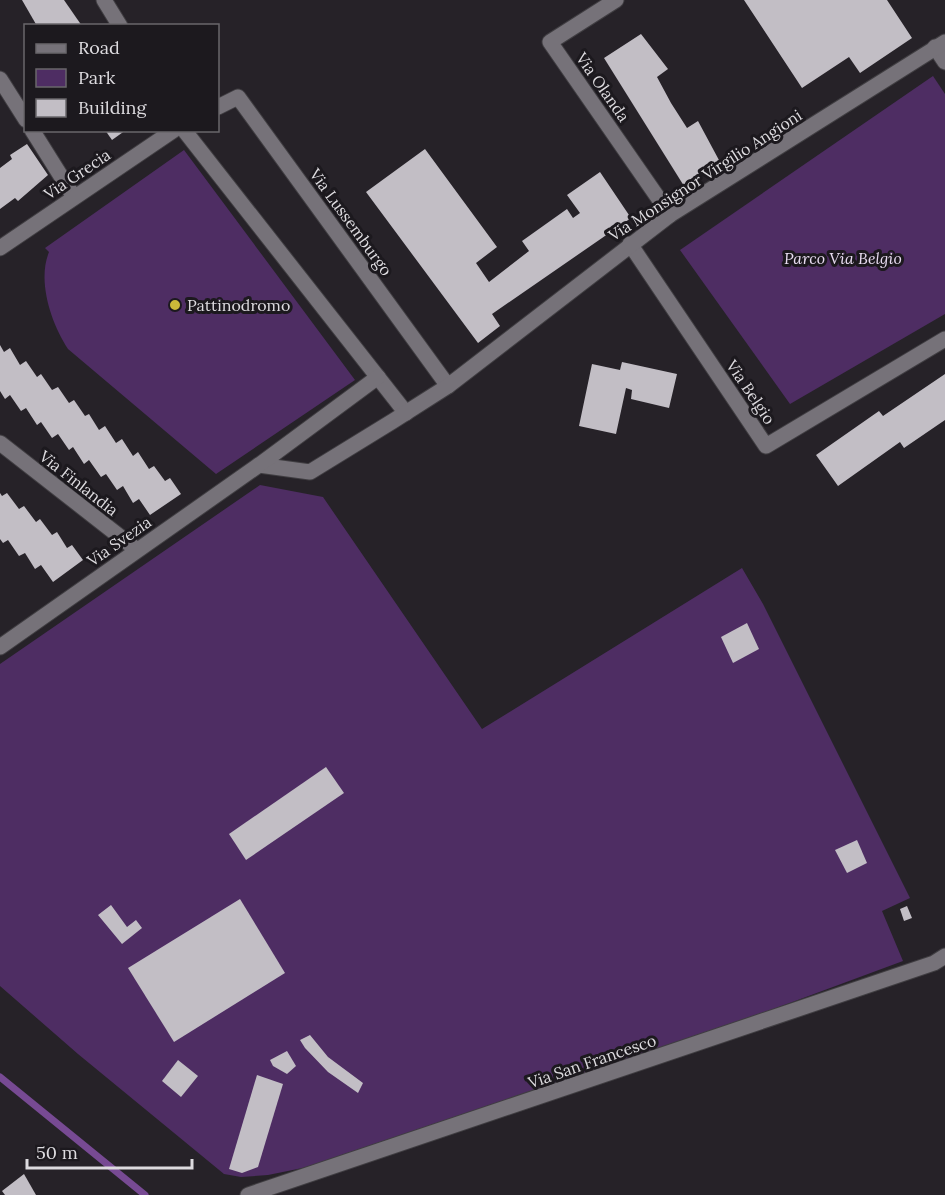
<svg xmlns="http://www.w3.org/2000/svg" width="945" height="1195" font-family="Lora,serif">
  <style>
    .green { fill: #4e2d63 }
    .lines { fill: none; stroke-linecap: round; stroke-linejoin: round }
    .stream { stroke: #774a93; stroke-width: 7 }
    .building { fill: #c2bec5 }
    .minor-casing { stroke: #403e42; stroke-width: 17 }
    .minor { stroke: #767279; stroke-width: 15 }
    .poi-dot { fill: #cbb939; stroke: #1c191e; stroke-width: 2 }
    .labels { text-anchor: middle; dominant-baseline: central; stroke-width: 6; stroke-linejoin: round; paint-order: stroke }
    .street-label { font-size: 16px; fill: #dddbdf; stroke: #1c191e }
    .park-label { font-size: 16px; font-style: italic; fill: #e8dcf1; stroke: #1c191e }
    .poi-label { font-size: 16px; fill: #dddbdf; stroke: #1c191e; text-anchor: start }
  </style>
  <rect width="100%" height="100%" fill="#262228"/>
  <g class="green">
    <polygon points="933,76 945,94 945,314 790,404 680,250"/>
    <path d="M184,150L355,380L216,474L68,349C51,323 37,281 49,252L45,248Z"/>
    <polygon points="260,485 323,497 482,729 742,568 763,604 910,898 882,911 903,961 568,1085 342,1160 268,1175 241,1177 224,1174 78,1054 0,986 0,664"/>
  </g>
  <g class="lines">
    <polyline class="stream" points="0,1077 145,1195"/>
  </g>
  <g class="building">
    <polygon points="22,0 64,0 82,26 37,26"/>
    <polygon points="744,0 887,0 912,38 860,73 849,57 802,88"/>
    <polygon points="641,34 668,69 657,77 671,103 687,128 698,121 720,162 684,186 604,58"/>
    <polygon points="105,130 126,130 112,140"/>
    <polygon points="27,144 48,175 18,201 15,198 0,209 0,168 12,159 10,155"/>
    <polygon points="425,149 497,247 476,263 489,282 529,251 522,241 567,209 573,218 580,213 567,195 600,172 631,218 492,314 500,326 478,343 366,192"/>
    <polygon points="0,345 4,352 10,348 20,365 26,361 37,377 41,374 52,390 58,387 69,403 74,400 85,416 89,414 99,430 105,426 116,443 122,439 133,456 138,452 149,469 154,466 165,481 170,478 181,494 150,515 139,499 133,503 123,486 117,490 106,474 101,477 89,460 84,464 73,447 69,450 58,434 52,438 41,422 37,425 26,408 21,411 10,395 5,399 0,391"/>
    <polygon points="622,362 677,374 669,408 631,399 632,390 626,388 616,434 579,426 592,364 620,370"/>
    <polygon points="945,374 945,420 904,448 900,442 838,486 816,455 879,411 883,416"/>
    <polygon points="0,493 2,496 7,493 19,509 24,506 36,522 40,519 52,535 57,532 67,548 72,545 83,560 53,582 41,565 35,569 25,553 19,556 8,540 3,543 0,539"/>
    <polygon points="747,623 759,649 733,663 721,637"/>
    <polygon points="326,767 344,793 246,860 229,834"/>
    <polygon points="857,840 867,863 847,873 835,850"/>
    <polygon points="240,899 285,973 174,1042 128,968"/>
    <polygon points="111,905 127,927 136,920 142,928 122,944 98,915"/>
    <polygon points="907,906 912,918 904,921 900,909"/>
    <polygon points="310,1035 328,1057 363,1083 358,1093 328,1072 305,1048 300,1040"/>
    <polygon points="287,1051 296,1066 287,1074 273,1066 270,1060"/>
    <polygon points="178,1060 198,1076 181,1097 162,1081"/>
    <polygon points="257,1075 283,1084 258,1167 242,1173 229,1169"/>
    <polygon points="24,1174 36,1195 5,1195 2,1191"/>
  </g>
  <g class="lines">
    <defs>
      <g id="minor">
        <polyline points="104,0 120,26"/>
        <polyline points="616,0 550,42 670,215"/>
        <polyline points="935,47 945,62"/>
        <polyline points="0,79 26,120"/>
        <polyline points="218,107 238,97 448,386"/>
        <polyline points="32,130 74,197"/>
        <polyline points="184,130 406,413"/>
        <polyline points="630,244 766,446 945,339"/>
        <polyline points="0,248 174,130"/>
        <polyline points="0,443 137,550"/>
        <polyline points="259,465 310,472 393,421 448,386 670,215 945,42"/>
        <polyline points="0,647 259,465 378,377"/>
        <polyline points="248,1195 934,963 945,956"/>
      </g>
    </defs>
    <use href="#minor" class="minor-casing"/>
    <use href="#minor" class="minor"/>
  </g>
  <circle class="poi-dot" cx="175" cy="305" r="6"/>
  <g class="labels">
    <g class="street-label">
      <text transform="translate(603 87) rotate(55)">Via Olanda</text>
      <text transform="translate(77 174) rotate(-34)">Via Grecia</text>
      <text transform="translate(705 175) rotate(-33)">Via Monsignor Virgilio Angioni</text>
      <text transform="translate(351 222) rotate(54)">Via Lussemburgo</text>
      <text transform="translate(751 392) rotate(56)">Via Belgio</text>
      <text transform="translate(79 483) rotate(38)">Via Finlandia</text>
      <text transform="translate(119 541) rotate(-35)">Via Svezia</text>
      <text transform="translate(592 1061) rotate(-19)">Via San Francesco</text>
    </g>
    <g class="park-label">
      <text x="843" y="258">Parco Via Belgio</text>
    </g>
    <g class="poi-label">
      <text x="187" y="305">Pattinodromo</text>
    </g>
  </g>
  <rect x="24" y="24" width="195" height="108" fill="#1c191e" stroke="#69676b" stroke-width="1.5"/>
  <rect x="36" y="44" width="30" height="9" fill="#767279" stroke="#69676b" stroke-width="1.5"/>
  <text x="78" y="54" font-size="18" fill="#dddbdf">Road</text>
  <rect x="36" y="69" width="30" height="18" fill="#4e2d63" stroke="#69676b" stroke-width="1.5"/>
  <text x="78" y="84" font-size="18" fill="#dddbdf">Park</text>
  <rect x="36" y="99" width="30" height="18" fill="#c2bec5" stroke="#69676b" stroke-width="1.5"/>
  <text x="78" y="114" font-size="18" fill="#dddbdf">Building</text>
  <path d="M27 1159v9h165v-9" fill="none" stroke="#dddbdf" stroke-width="3"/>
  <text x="36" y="1159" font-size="18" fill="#dddbdf" stroke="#1c191e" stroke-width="4.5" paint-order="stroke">50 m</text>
</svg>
